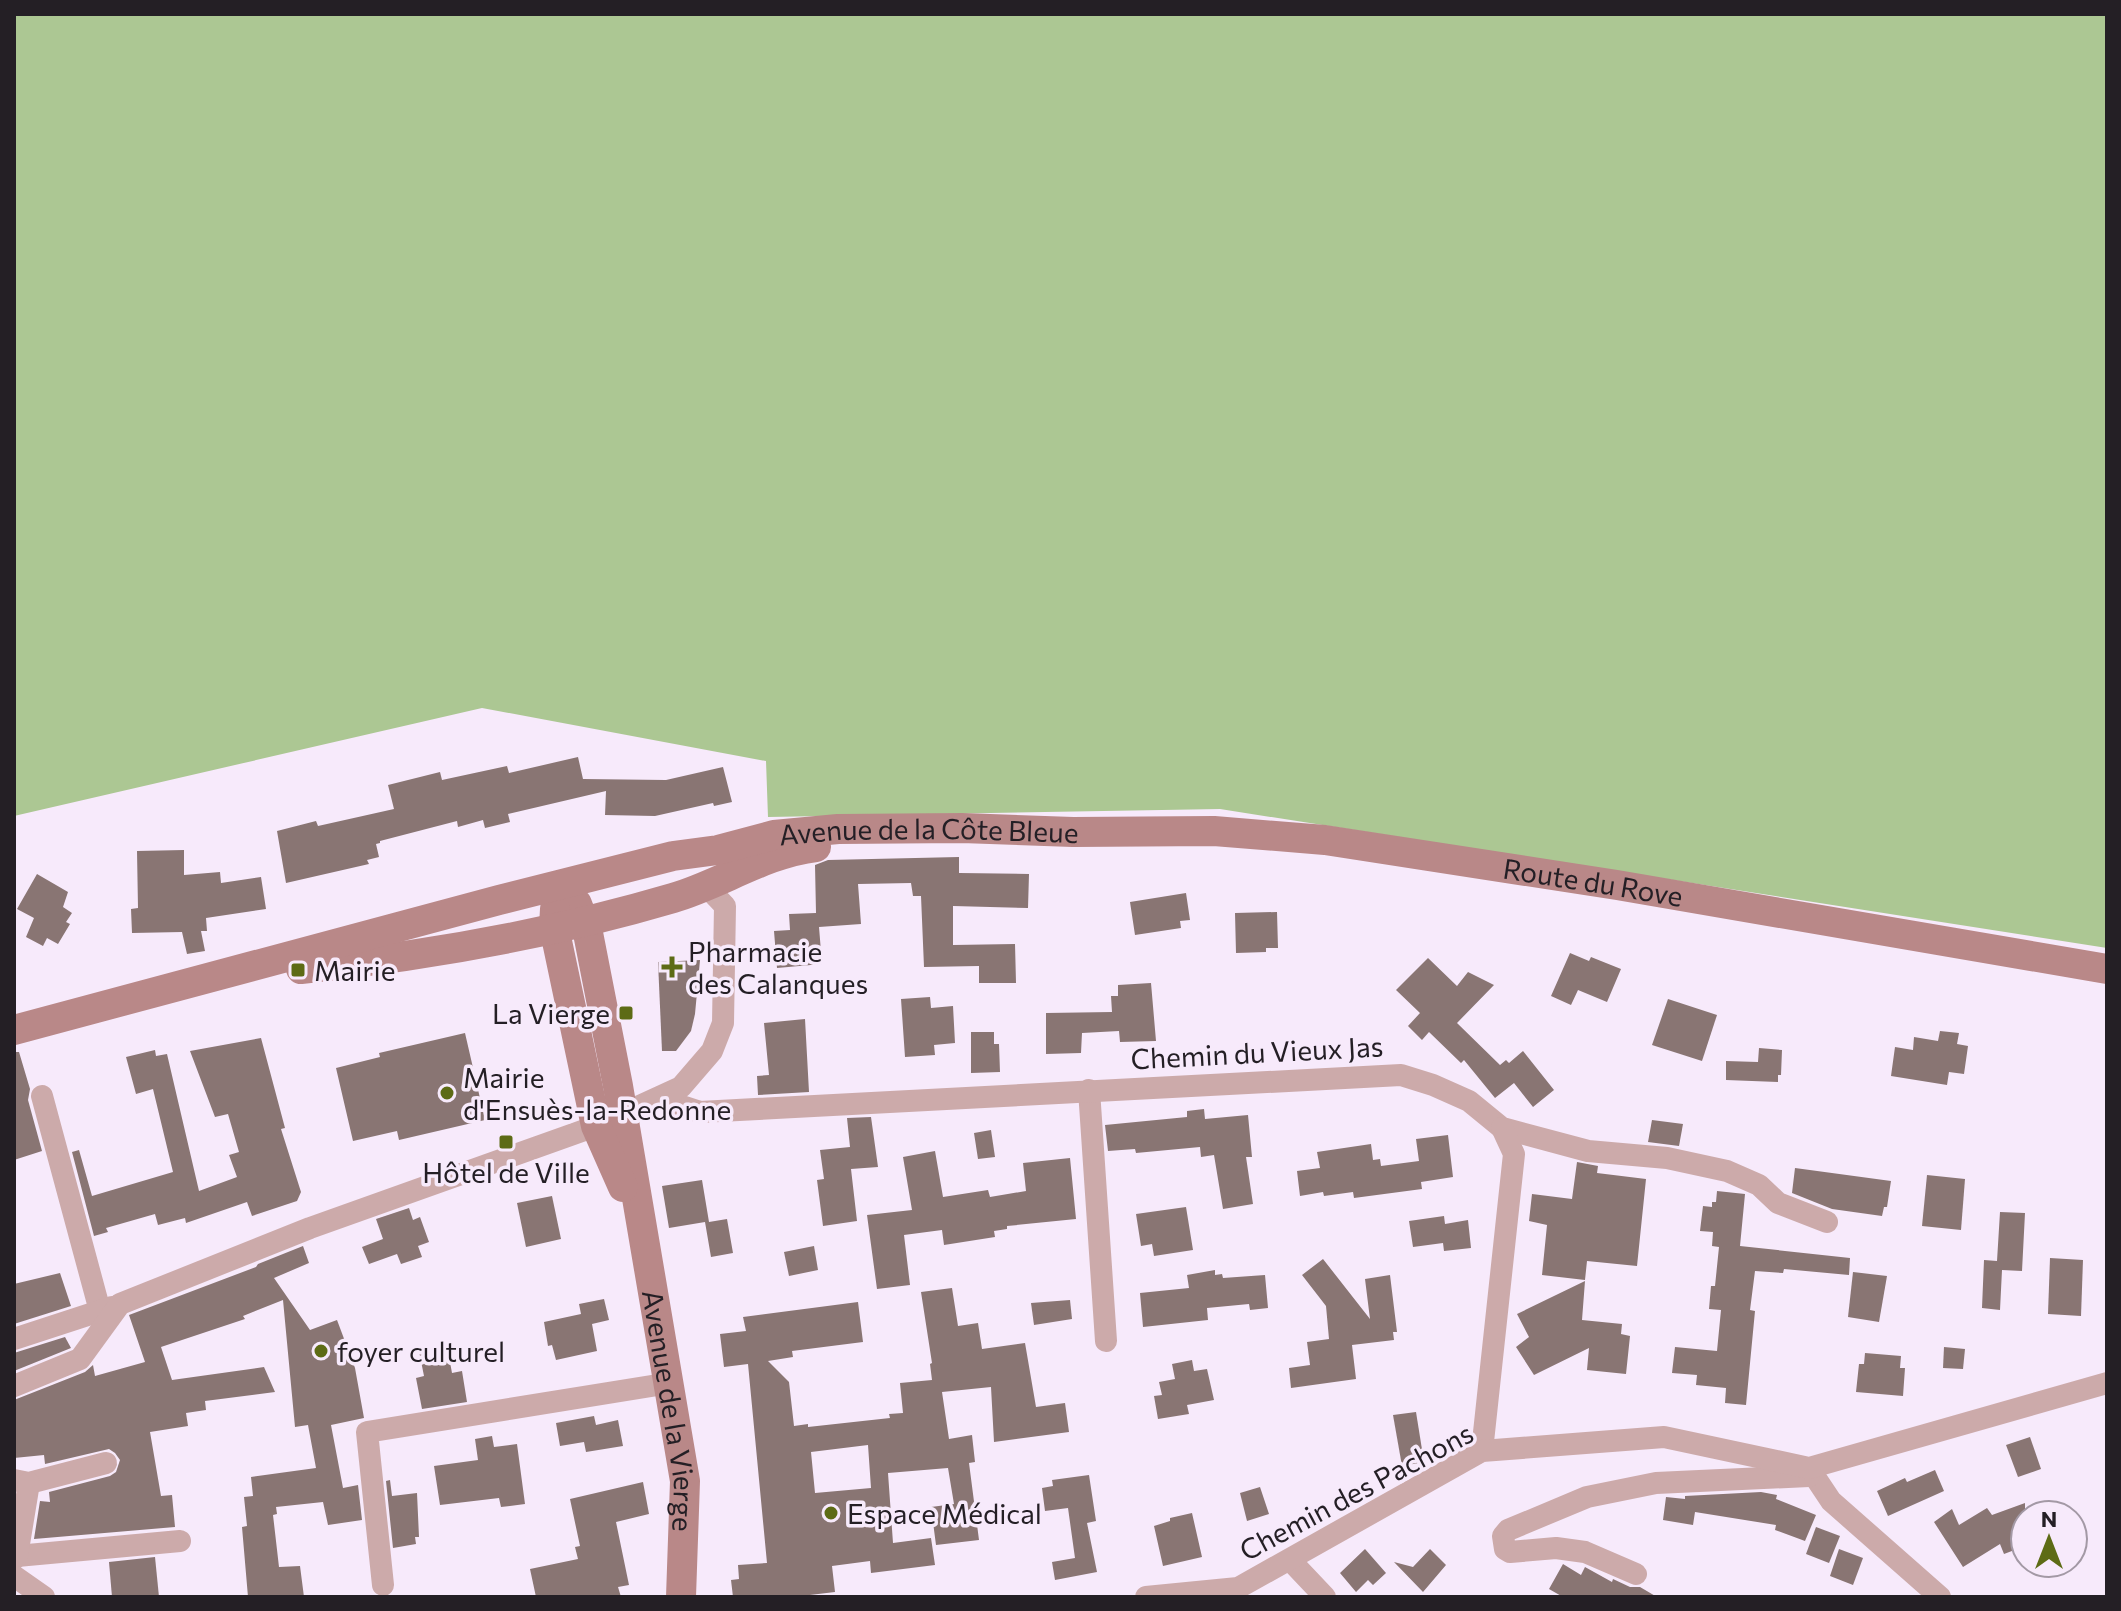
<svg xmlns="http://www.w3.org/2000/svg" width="2121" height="1611" font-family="Commissioner,sans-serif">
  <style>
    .green { fill: #acc793 }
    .building { fill: #897573; fill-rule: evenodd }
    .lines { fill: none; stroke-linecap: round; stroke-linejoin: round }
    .street { stroke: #caa; stroke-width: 22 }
    .secondary { stroke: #b98888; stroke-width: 30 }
    .poi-dot { fill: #5d6b15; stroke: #f7eafb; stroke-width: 3 }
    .labels { text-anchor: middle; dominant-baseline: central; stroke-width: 7; stroke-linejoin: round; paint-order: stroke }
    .street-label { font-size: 28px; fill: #241f25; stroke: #f7eafb }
    .poi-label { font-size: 28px; fill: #241f25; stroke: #f7eafb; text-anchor: start }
  </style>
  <rect width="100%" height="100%" fill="#f7eafb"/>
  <polygon class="green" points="14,14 2107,14 2107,948 1220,809 768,817 766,761 482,708 14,816"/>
  <g class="building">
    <polygon points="578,757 583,779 666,780 723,767 732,802 714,806 713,803 655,816 605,815 606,791 508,814 510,822 485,828 483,820 458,827 457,821 380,841 380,843 376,844 379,857 367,860 369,864 286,883 277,831 316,821 318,826 394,809 388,785 440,772 442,780 507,766 509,773"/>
    <polygon points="184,850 184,875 220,872 221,883 261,877 266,909 206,918 207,931 201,931 205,951 187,954 182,932 132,933 131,909 138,908 137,851"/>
    <polygon points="959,857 959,873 1029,874 1028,908 953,906 953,945 1015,944 1016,983 979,983 979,966 924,967 921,896 913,896 911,883 858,884 861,924 819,927 822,964 777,968 774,931 790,930 789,914 816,913 815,865 828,860"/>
    <polygon points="37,874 68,892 63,907 72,913 66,922 70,924 58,944 47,938 43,946 26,937 34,918 17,909"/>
    <polygon points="1186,893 1190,920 1180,921 1181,928 1135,935 1130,902"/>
    <polygon points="1277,912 1278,948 1266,948 1266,952 1236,953 1235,913"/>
    <polygon points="1570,953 1589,961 1591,957 1621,969 1607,1002 1578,990 1571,1005 1551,996"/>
    <polygon points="1428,958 1457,986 1468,972 1494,985 1457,1023 1500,1065 1506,1060 1509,1063 1523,1051 1554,1090 1533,1107 1514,1083 1495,1098 1464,1060 1461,1063 1429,1032 1422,1040 1408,1026 1420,1013 1396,990"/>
    <polygon points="700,960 695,1014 691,1031 676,1051 662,1051 658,962"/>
    <polygon points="1151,983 1156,1041 1120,1042 1119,1031 1082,1033 1081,1053 1046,1054 1046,1013 1112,1012 1111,996 1118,996 1118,985"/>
    <polygon points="930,997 931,1008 953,1006 955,1043 934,1045 935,1055 905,1057 901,999"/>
    <polygon points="1668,999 1717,1015 1702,1061 1652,1045"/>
    <polygon points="805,1019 809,1092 758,1095 757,1076 769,1075 764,1023"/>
    <polygon points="1940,1031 1959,1033 1957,1044 1968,1046 1964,1074 1949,1072 1947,1085 1891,1076 1895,1047 1913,1050 1914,1037 1938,1041"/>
    <polygon points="971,1032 994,1032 994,1044 999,1044 1000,1072 971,1073"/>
    <polygon points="465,1033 485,1120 399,1140 397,1131 353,1141 336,1068 380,1057 379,1053"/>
    <polygon points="261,1038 285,1128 281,1129 301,1192 297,1201 252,1216 247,1202 186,1223 185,1218 158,1225 155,1214 106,1228 108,1232 94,1236 72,1152 79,1150 92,1196 173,1172 153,1089 136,1094 126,1057 155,1050 156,1056 167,1054 199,1191 237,1177 229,1155 239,1152 228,1114 215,1117 190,1051"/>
    <polygon points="1759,1048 1782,1050 1781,1075 1778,1075 1778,1082 1726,1080 1726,1061 1758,1062"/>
    <polygon points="14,1052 19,1052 30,1089 28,1100 42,1151 14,1160"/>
    <polygon points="1204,1109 1205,1119 1248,1115 1252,1157 1246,1157 1253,1204 1223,1209 1214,1155 1201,1157 1200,1147 1136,1153 1135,1149 1108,1151 1105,1125 1187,1117 1187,1111"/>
    <polygon points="871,1117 878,1167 851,1169 857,1221 823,1226 817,1180 824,1179 820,1150 850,1147 847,1118"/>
    <polygon points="1652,1120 1683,1124 1679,1146 1648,1142"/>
    <polygon points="991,1130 995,1157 978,1159 974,1133"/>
    <polygon points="1448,1135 1453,1177 1421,1182 1422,1189 1354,1198 1353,1192 1324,1196 1323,1192 1300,1196 1297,1171 1320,1168 1317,1152 1371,1144 1373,1160 1380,1159 1381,1166 1419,1161 1416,1139"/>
    <polygon points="935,1151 943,1197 988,1190 990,1197 1026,1191 1023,1163 1070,1158 1076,1219 1007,1226 1007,1229 994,1231 995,1237 944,1245 942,1230 904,1235 910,1285 877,1289 867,1215 912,1210 903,1157"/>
    <polygon points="1577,1162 1598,1166 1597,1173 1646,1179 1637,1266 1587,1261 1585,1280 1542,1275 1547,1225 1529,1221 1532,1194 1572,1199"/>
    <polygon points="1795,1168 1891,1181 1887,1207 1884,1207 1882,1216 1832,1209 1792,1193"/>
    <polygon points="1927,1175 1965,1179 1961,1230 1922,1226"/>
    <polygon points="702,1180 709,1222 727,1219 733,1253 711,1257 705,1222 669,1228 662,1186"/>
    <polygon points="1717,1191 1745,1194 1740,1246 1850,1258 1849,1275 1784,1269 1783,1273 1755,1271 1750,1310 1755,1311 1746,1405 1725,1403 1726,1388 1696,1385 1697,1375 1672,1373 1675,1347 1717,1351 1721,1310 1709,1309 1711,1286 1715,1286 1719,1247 1712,1246 1713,1232 1700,1231 1703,1206 1712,1207 1712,1202 1716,1202"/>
    <polygon points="552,1196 561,1239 526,1247 517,1203"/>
    <polygon points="1186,1207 1193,1250 1154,1256 1152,1244 1141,1246 1136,1214"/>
    <polygon points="409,1208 413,1220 420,1217 429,1242 418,1246 422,1257 401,1264 397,1254 369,1264 362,1247 383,1239 376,1219"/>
    <polygon points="2000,1212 2025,1213 2022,1271 2002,1270 2000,1310 1982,1308 1984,1260 1997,1261"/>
    <polygon points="1444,1216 1445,1224 1468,1220 1471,1248 1444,1251 1443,1243 1413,1247 1409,1221"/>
    <polygon points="303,1246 309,1263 274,1278 310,1330 337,1320 355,1368 364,1418 331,1425 343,1488 358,1485 362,1520 328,1525 323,1502 276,1507 277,1514 273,1515 279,1567 300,1566 304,1597 248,1597 242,1527 247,1526 244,1497 253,1496 251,1477 316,1468 308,1425 295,1427 283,1300 243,1316 245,1319 161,1347 172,1380 264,1367 275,1392 205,1401 206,1410 186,1413 188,1426 150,1432 161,1496 172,1495 175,1527 34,1539 40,1501 50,1502 49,1492 110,1476 116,1472 120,1460 115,1453 109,1449 45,1464 44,1455 14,1458 14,1400 85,1372 93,1365 95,1376 145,1362 129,1315 256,1267 258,1264"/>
    <polygon points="814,1246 818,1270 789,1276 784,1252"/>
    <polygon points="2050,1258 2083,1260 2081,1316 2048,1314"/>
    <polygon points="1323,1259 1370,1319 1365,1279 1390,1275 1397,1332 1393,1332 1394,1340 1352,1345 1356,1379 1291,1388 1289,1368 1310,1365 1307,1342 1329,1339 1326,1306 1302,1275"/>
    <polygon points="1215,1270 1215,1275 1222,1274 1223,1278 1265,1275 1268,1308 1250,1310 1249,1304 1207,1308 1208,1320 1143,1327 1140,1293 1189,1288 1187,1275"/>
    <polygon points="1853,1272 1887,1276 1879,1322 1848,1317"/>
    <polygon points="60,1273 71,1306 14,1324 14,1284"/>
    <polygon points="1585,1281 1582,1320 1622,1324 1621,1334 1630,1336 1626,1374 1587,1370 1589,1348 1534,1375 1516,1347 1529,1337 1517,1314"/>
    <path d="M952,1288L958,1326L978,1323L982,1349L1025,1343L1036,1407L1065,1403L1069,1432L994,1442L991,1387L942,1392L949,1439L972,1435L975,1462L969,1463L979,1540L936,1545L931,1507L954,1504L948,1468L888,1473L893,1543L931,1538L935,1565L871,1573L870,1561L832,1566L835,1592L793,1597H733L731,1580L739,1579L738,1565L767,1563L748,1364L724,1367L720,1334L746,1331L743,1317L858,1302L863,1342L792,1351L793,1357L768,1361L789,1382L794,1426L808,1424V1427L890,1418L889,1414L903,1413L900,1383L932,1380L930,1364L932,1363L921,1292ZM868,1445L871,1488L815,1493L811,1452Z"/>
    <polygon points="604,1299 609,1320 592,1324 597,1351 556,1360 552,1345 548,1346 544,1322 581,1314 579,1304"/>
    <polygon points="1070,1300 1072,1319 1034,1325 1031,1303"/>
    <polygon points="65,1337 71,1348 14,1371 14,1353"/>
    <polygon points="447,1346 452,1373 462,1371 467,1402 422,1409 416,1378 424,1376 419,1351"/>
    <polygon points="1944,1347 1965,1349 1963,1369 1943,1368"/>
    <polygon points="1865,1353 1901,1356 1900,1368 1905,1368 1903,1396 1856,1392 1859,1364 1864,1364"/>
    <polygon points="1192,1360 1194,1371 1207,1369 1214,1400 1187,1405 1189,1414 1158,1419 1154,1396 1162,1395 1159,1382 1175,1379 1172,1364"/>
    <polygon points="1416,1412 1424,1462 1402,1466 1393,1415"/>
    <polygon points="594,1416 596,1425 618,1420 623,1446 586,1452 584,1442 560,1446 556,1423"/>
    <polygon points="492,1436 494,1447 517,1444 525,1504 501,1507 499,1498 440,1505 434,1466 478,1460 475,1439"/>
    <polygon points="2030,1437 2041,1469 2018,1477 2006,1445"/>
    <polygon points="1935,1470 1944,1491 1888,1516 1877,1491 1905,1478 1907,1482"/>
    <polygon points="1089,1475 1096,1521 1087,1523 1097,1572 1055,1580 1052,1562 1075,1558 1068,1508 1045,1511 1042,1488 1053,1486 1052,1480"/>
    <polygon points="390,1480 392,1496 417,1493 419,1537 415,1537 416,1544 393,1548 386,1481"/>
    <polygon points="643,1482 649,1514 616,1522 629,1585 618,1587 621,1597 536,1597 530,1569 578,1559 575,1547 580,1546 570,1499"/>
    <polygon points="1260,1487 1269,1514 1247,1521 1240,1493"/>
    <polygon points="1761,1492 1777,1495 1776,1499 1816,1515 1805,1541 1775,1530 1776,1525 1695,1512 1693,1525 1663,1520 1666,1497 1685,1499 1685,1496"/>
    <polygon points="2025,1503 2025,1546 2004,1554 2000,1544 1963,1567 1934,1522 1952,1509 1959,1525 1987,1508 1992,1515"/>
    <polygon points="1192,1513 1202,1557 1163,1566 1154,1526 1170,1521 1170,1518"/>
    <polygon points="1816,1527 1840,1536 1829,1563 1806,1554"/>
    <polygon points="1365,1549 1386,1573 1373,1585 1368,1580 1356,1592 1340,1573"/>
    <polygon points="1430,1549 1446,1565 1423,1592 1394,1562 1413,1567"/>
    <polygon points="1839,1549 1863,1558 1853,1585 1830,1576"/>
    <polygon points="155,1557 159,1597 112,1597 109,1562"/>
    <polygon points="1563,1564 1581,1575 1585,1567 1612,1582 1613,1579 1630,1587 1640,1587 1657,1597 1563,1597 1549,1589"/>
  </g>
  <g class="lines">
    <g class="street">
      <polyline points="1089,1090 1106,1341"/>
      <polyline points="42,1096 100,1311"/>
      <polyline points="660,1099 700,1112 1401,1075 1433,1085 1469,1101 1502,1128 1588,1151 1667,1158 1727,1171 1759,1185 1778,1203 1827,1222"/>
      <polyline points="14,1339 112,1307"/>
      <polyline points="14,1386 80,1359 120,1304 310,1228 596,1126 681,1087 712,1051 723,1023 725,906 705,885"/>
      <polyline points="1482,1451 1514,1154 1502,1128"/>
      <polyline points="1809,1468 1831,1501 1940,1597"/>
      <polyline points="14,1480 29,1483 106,1463"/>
      <polyline points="17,1556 180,1541"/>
      <polyline points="14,1559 17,1556 29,1483"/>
      <polyline points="1290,1560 1325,1597"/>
      <polyline points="1636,1574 1585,1552 1556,1548 1510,1552 1505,1549 1503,1536 1508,1530 1587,1497 1656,1483 1809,1476"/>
      <polyline points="14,1576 44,1597"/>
      <polyline points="383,1585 367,1432 670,1383"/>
      <polyline points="1146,1597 1238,1588 1482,1451 1664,1437 1809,1468 2107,1383"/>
    </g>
    <g class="secondary">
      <path id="s1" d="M577,904L588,933L618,1086L685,1481L681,1597"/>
      <polyline points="555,909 554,927 596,1126 623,1187"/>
      <path d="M301,969C426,956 551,934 673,898C721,884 765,853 816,847"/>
      <path id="s2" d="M14,1030L499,900L673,856L718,850L774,835L838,829L962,828L1073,832L1214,831L1325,840L1617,885L2107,969"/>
    </g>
  </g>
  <g class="poi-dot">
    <path d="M668 955h8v8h8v8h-8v8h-8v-8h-8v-8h8z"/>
    <rect x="290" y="962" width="16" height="16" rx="4"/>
    <rect x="618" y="1005" width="16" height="16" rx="4"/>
    <circle cx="447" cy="1093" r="8"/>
    <rect x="498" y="1134" width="16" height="16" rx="4"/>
    <circle cx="321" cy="1351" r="8"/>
    <circle cx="831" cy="1513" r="8"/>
  </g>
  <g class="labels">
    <g class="street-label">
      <text stroke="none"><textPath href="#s2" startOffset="940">Avenue de la Côte Bleue</textPath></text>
      <text stroke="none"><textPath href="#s2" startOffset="1608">Route du Rove</textPath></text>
      <text transform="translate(1257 1052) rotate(-3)">Chemin du Vieux Jas</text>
      <text stroke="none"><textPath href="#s1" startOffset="516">Avenue de la Vierge</textPath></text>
      <text transform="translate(1356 1491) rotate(-28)">Chemin des Pachons</text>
    </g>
    <g class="poi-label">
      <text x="688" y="951">Pharmacie<tspan x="688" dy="32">des Calanques</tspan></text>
      <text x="314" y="970">Mairie</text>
      <text x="610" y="1013" text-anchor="end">La Vierge</text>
      <text x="463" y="1077">Mairie<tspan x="463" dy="32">d'Ensuès-la-Redonne</tspan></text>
      <text x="506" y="1172" text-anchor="middle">Hôtel de Ville</text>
      <text x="337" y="1351">foyer culturel</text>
      <text x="847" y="1513">Espace Médical</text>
    </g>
  </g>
  <rect width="2121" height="1611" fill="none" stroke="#241f25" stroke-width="32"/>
  <g transform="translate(2049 1539)"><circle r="38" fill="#f7eafb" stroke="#a399a5" stroke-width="2"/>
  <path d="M0-6L14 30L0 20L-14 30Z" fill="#5d6b15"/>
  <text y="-12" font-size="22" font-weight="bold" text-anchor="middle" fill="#241f25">N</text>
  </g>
</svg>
